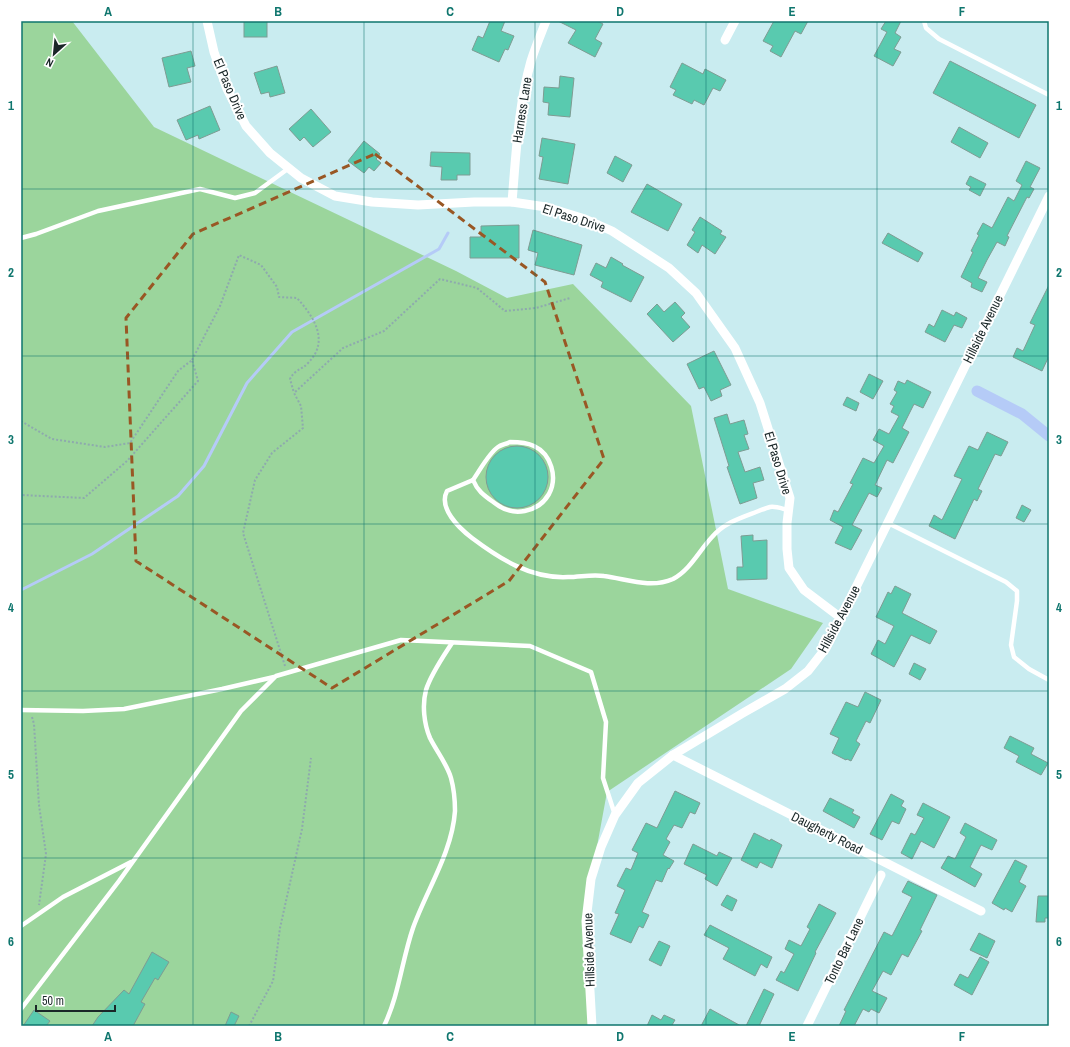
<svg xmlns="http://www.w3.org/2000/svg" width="1070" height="1047" font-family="'Archivo Narrow',sans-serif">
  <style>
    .green { fill: #9bd59c }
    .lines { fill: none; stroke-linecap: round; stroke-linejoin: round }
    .stream { stroke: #b5cbf7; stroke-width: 3 }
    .canal { stroke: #b5cbf7; stroke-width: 11 }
    .building { fill: #59caaf; stroke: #7e9c93 }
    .path { stroke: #8eaaad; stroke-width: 2; stroke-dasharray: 2 2; stroke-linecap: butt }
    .service { stroke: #fff; stroke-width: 4.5 }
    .minor { stroke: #fff; stroke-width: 9 }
    .marked { fill: none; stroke: #995724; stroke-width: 3; stroke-dasharray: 8 5; stroke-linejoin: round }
    .grid { fill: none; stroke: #0f766e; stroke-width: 1; stroke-opacity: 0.55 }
    .labels { text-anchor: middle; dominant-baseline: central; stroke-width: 4; stroke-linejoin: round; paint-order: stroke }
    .street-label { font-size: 13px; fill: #1a2728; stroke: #fff }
    .neatline { fill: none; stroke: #0f766e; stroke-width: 1.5 }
    .grid-label { font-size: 13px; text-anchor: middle; font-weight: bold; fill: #0f766e }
  </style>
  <rect width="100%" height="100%" fill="#c9ecf0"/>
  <polygon class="green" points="21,21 72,21 154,127 456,271 507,298 573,284 691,406 728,589 823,623 791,669 607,792 591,879 586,921 592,1026 21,1026"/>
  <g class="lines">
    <polyline class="stream" points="21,590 92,554 178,496 204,466 247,383 292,332 439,249 448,233"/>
    <polyline class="canal" points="977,391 1022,414 1049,436"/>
  </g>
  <g class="building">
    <rect x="244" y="21" width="23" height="16"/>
    <polygon points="490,21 505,21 501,31 514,36 508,50 505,49 499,62 472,50 478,36 483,38"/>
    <polygon points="558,21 597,21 603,24 595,39 602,43 595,57 568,43 576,30"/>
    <polygon points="774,21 808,21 801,34 795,31 781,57 770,51 773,46 763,41"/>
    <polygon points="886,21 901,21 895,33 901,37 894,49 901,52 893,66 874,56 887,32 881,29"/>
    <polygon points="191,51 195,66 187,68 191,82 169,87 162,58"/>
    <polygon points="950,61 1036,105 1019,138 933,93"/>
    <polygon points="682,63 703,74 705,69 726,80 720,91 713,88 704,105 694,100 692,104 673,95 676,90 670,87"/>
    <polygon points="277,66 285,93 270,97 269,92 261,94 254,73"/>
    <polygon points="560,76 574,78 570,117 548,115 549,103 543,102 544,87 559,88"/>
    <polygon points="210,106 220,130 199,139 198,135 186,140 177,120"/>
    <polygon points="311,109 331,132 313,147 304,137 300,141 289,129"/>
    <polygon points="959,127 988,143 980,158 951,142"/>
    <polygon points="542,138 575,144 568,184 539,179 543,157 539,156"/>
    <polygon points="364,141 380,154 376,159 381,163 374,171 369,167 364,173 348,161"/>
    <polygon points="431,152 470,153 470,175 457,175 457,180 441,180 442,167 430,166"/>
    <polygon points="615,156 632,165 623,182 607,173"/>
    <polygon points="1026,161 1040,168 1030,187 1034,189 1029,198 1027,197 1007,236 1009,237 1005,246 997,242 987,260 978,278 987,282 982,292 971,287 972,283 961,277 973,252 971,251 979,235 977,234 983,223 992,228 1008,197 1014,201 1022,185 1016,181"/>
    <polygon points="970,176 986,184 980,196 969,190 971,187 966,184"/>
    <polygon points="647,184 682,204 668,231 631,212"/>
    <polygon points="700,217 722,231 720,234 726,237 715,254 702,245 698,253 687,245 695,232 692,230"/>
    <polygon points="519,225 519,258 470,258 470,237 481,237 481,226"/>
    <polygon points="533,230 582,245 574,275 535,265 538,253 528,250"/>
    <polygon points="888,233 923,253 918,262 882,243"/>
    <polygon points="611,257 623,264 622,265 644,277 631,302 601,287 603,282 590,275 596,263 606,268"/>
    <polygon points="1049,285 1049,356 1042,371 1013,357 1017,348 1023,351 1035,325 1030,323"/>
    <polygon points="675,302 685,313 681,317 690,327 673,342 647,314 657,304 664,312"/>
    <polygon points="942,310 954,316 956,312 967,318 962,328 954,325 945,342 925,332 929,324 934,327"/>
    <polygon points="714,351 731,385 720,390 722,396 711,401 704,387 699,389 687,364"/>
    <polygon points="869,374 883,381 873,399 860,392"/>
    <polygon points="907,380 931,392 923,408 914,404 902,428 909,432 893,463 887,460 875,485 882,488 877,497 869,493 852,525 862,530 851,550 835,543 843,527 830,520 834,510 838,512 853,484 850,483 863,458 874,463 884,446 873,440 879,429 889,434 899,416 891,412 894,406 890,404 897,392 894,390 898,381 905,384"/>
    <polygon points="847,397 859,403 856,411 843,405"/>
    <polygon points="727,414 730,424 744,420 748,434 744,435 749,449 738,452 745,472 760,467 764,480 753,483 757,498 740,504 727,467 729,466 714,418"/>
    <polygon points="987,432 1008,442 1001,456 995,454 978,489 982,491 977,501 974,499 955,539 929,526 934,515 942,520 962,479 954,476 969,446 978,450"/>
    <circle cx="517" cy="477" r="31"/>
    <polygon points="1022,505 1031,510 1024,522 1016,518"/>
    <polygon points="753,535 753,541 767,540 767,579 737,580 737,567 743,567 741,536"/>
    <polygon points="895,586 911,594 902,613 937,631 930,644 911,635 894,667 871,654 878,640 885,644 894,626 876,617 888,592 891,594"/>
    <polygon points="914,663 926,669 920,680 909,674"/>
    <polygon points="865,692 881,700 870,723 866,721 856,741 860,744 851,761 847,759 846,760 832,753 839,738 830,734 846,702 858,707"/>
    <polygon points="1010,736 1034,748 1031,754 1048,763 1041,775 1016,762 1019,756 1004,748"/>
    <polygon points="675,791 700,803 695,814 690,812 682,828 674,825 666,839 670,842 663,855 674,861 669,869 668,868 662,882 656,880 642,912 649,915 643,928 639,926 631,943 610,934 619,914 615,913 625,890 617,886 626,868 631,870 638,853 632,850 646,823 657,828"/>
    <polygon points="891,794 904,801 901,806 906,809 899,824 892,821 882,840 870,834"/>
    <polygon points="830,798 854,810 852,813 860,817 854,828 823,811"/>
    <polygon points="923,803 950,817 934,848 921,841 912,859 901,853 911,833 915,835 924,818 917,815"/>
    <polygon points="965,823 997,840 992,850 981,845 970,867 982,874 975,887 941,868 948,856 955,859 966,837 960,833"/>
    <polygon points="754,833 770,841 771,839 782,845 772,868 760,862 757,868 741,860"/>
    <polygon points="693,844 717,856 719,852 732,858 717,886 705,879 707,875 684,864"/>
    <polygon points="1015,860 1027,866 1019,882 1026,886 1012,912 1005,908 1004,910 992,903"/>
    <polygon points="908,881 937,895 920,930 922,931 908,957 902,954 891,975 883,971 872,991 887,998 879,1013 871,1009 869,1012 863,1009 854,1026 839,1026 846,1011 844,1010 884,932 892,936 912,897 902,892"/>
    <polygon points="727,895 737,900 732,911 721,905"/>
    <polygon points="1038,896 1049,896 1049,918 1045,918 1045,922 1036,922"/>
    <polygon points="819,904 836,913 815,952 816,953 798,991 776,980 781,971 784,973 794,954 785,949 789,940 801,946 810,929 807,927"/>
    <polygon points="710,925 772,957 767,968 761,964 755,976 723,959 729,948 704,935"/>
    <polygon points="979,933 995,941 987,958 970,950"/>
    <polygon points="659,941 670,946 661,966 649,960"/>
    <polygon points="152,952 169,962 158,980 155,978 141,1002 145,1004 133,1026 92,1026 98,1017 124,990 129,994"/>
    <polygon points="980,957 989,962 972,995 954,985 960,974 968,978"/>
    <polygon points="764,989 774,994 759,1026 746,1026"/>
    <polygon points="710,1009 741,1026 701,1026"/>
    <polygon points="34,1010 50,1021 46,1026 23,1026"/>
    <polygon points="231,1012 239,1016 234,1026 225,1026"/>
    <polygon points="652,1015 661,1020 664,1015 675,1020 672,1025 674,1026 647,1026"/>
  </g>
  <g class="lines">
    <g class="path">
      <path d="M192,360L220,306L239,255L261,265L277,287L279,297L297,298C314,317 330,341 308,363C302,370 295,369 290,379L294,393"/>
      <polyline points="21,421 52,439 105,447 130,443 178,371 192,360 198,381 127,461 84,498 21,495"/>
      <polyline points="285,666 243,533 255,480 272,453 303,428 301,406 294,393 343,348 384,331 440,279 477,288 505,311 536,308 570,298"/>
      <polyline points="32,717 34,724 39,805 46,854 39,905"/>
      <polyline points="249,1026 273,981 280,928 302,829 311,758"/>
    </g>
    <g class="service">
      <polyline points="924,21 926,28 939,39 1049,95"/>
      <polyline points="21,238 36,234 98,211 200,189 235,198 255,193 289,168"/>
      <path d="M510,442C518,442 526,442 534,446C551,454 558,477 549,494C538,513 513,517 496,504C485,496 478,492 473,480C480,470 489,453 498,447C501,445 506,444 510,442Z"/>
      <path d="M473,480L447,491C438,508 459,528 472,538C500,559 531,579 568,577C580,577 592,574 604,576C627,579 650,589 673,579C690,570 699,551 712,537C724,523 740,518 756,512C761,510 766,508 770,507C776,506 783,509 788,510"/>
      <polyline points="888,523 1006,582 1017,591 1017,601 1011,645 1014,657 1029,669 1049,680"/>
      <polyline points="21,710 83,711 124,709 222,689 274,677"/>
      <polyline points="21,926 63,897 131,862"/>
      <polyline points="21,1009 119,881 241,711 276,676 401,640 530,646 591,672 606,722 603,778 615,815"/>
      <path d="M384,1026C399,995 402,960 413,928C427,889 452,853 455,811C455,800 454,789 451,778C447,764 437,752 430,738C424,724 422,705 426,690C431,674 443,657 452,643"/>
    </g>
    <g class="minor">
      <polyline points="207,21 214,52 227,89 246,126 270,153 301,178 335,196 372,202 418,205 474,202 512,202 546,207 585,219 612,231 669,268 696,293 735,348 760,403 790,498 787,523 787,549 789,568 804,590 841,618"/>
      <polyline points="725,40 735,21"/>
      <path d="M512,202C516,155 518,107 531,61C535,48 541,34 546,21"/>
      <polyline points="673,755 981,911"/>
      <polyline points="592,1026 586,921 591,879 601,847 615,815 638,783 673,755 743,713 785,689 808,671 826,648 1049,196"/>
      <polyline points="807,1026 881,875"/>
    </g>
  </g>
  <path class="marked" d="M375,154L545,282L604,459L509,581L332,688L136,561L126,318L193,234Z"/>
  <path class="grid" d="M193,21V1026M364,21V1026M535,21V1026M706,21V1026M877,21V1026M21,189H1049M21,356H1049M21,524H1049M21,691H1049M21,858H1049"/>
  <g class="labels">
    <g class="street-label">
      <text transform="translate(230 89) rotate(67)">El Paso Drive</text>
      <text transform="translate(522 110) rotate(-81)">Harness Lane</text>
      <text transform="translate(574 218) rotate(18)">El Paso Drive</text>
      <text transform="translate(983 329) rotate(-64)">Hillside Avenue</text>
      <text transform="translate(778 463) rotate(73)">El Paso Drive</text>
      <text transform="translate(839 619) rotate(-62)">Hillside Avenue</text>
      <text transform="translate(827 833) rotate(27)">Daugherty Road</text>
      <text transform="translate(589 950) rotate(-92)">Hillside Avenue</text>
      <text transform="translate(844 951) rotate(-64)">Tonto Bar Lane</text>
    </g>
  </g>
  <rect width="1070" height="1047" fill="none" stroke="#ffffff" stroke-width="44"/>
  <g transform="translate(54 54) rotate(207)" stroke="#ffffff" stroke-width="3" paint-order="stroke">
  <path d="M0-3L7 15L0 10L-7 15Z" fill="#1a2728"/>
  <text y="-6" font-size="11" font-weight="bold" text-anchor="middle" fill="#1a2728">N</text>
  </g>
  <path d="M36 1005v6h79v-6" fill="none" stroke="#1a2728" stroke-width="2"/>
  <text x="42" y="1005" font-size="12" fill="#1a2728" stroke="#ffffff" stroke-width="3" paint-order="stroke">50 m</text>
  <rect x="22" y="22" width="1026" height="1003" class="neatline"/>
  <g class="grid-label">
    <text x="108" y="16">A</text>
    <text x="278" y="16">B</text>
    <text x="450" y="16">C</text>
    <text x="620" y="16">D</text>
    <text x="792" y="16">E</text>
    <text x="962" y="16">F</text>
    <text x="11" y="110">1</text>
    <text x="1059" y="110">1</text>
    <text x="11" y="277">2</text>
    <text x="1059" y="277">2</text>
    <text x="11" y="444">3</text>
    <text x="1059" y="444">3</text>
    <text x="11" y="612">4</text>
    <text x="1059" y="612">4</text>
    <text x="11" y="779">5</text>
    <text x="1059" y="779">5</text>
    <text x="11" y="946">6</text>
    <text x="1059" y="946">6</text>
    <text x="108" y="1041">A</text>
    <text x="278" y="1041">B</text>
    <text x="450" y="1041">C</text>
    <text x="620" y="1041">D</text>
    <text x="792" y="1041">E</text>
    <text x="962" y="1041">F</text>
  </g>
</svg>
